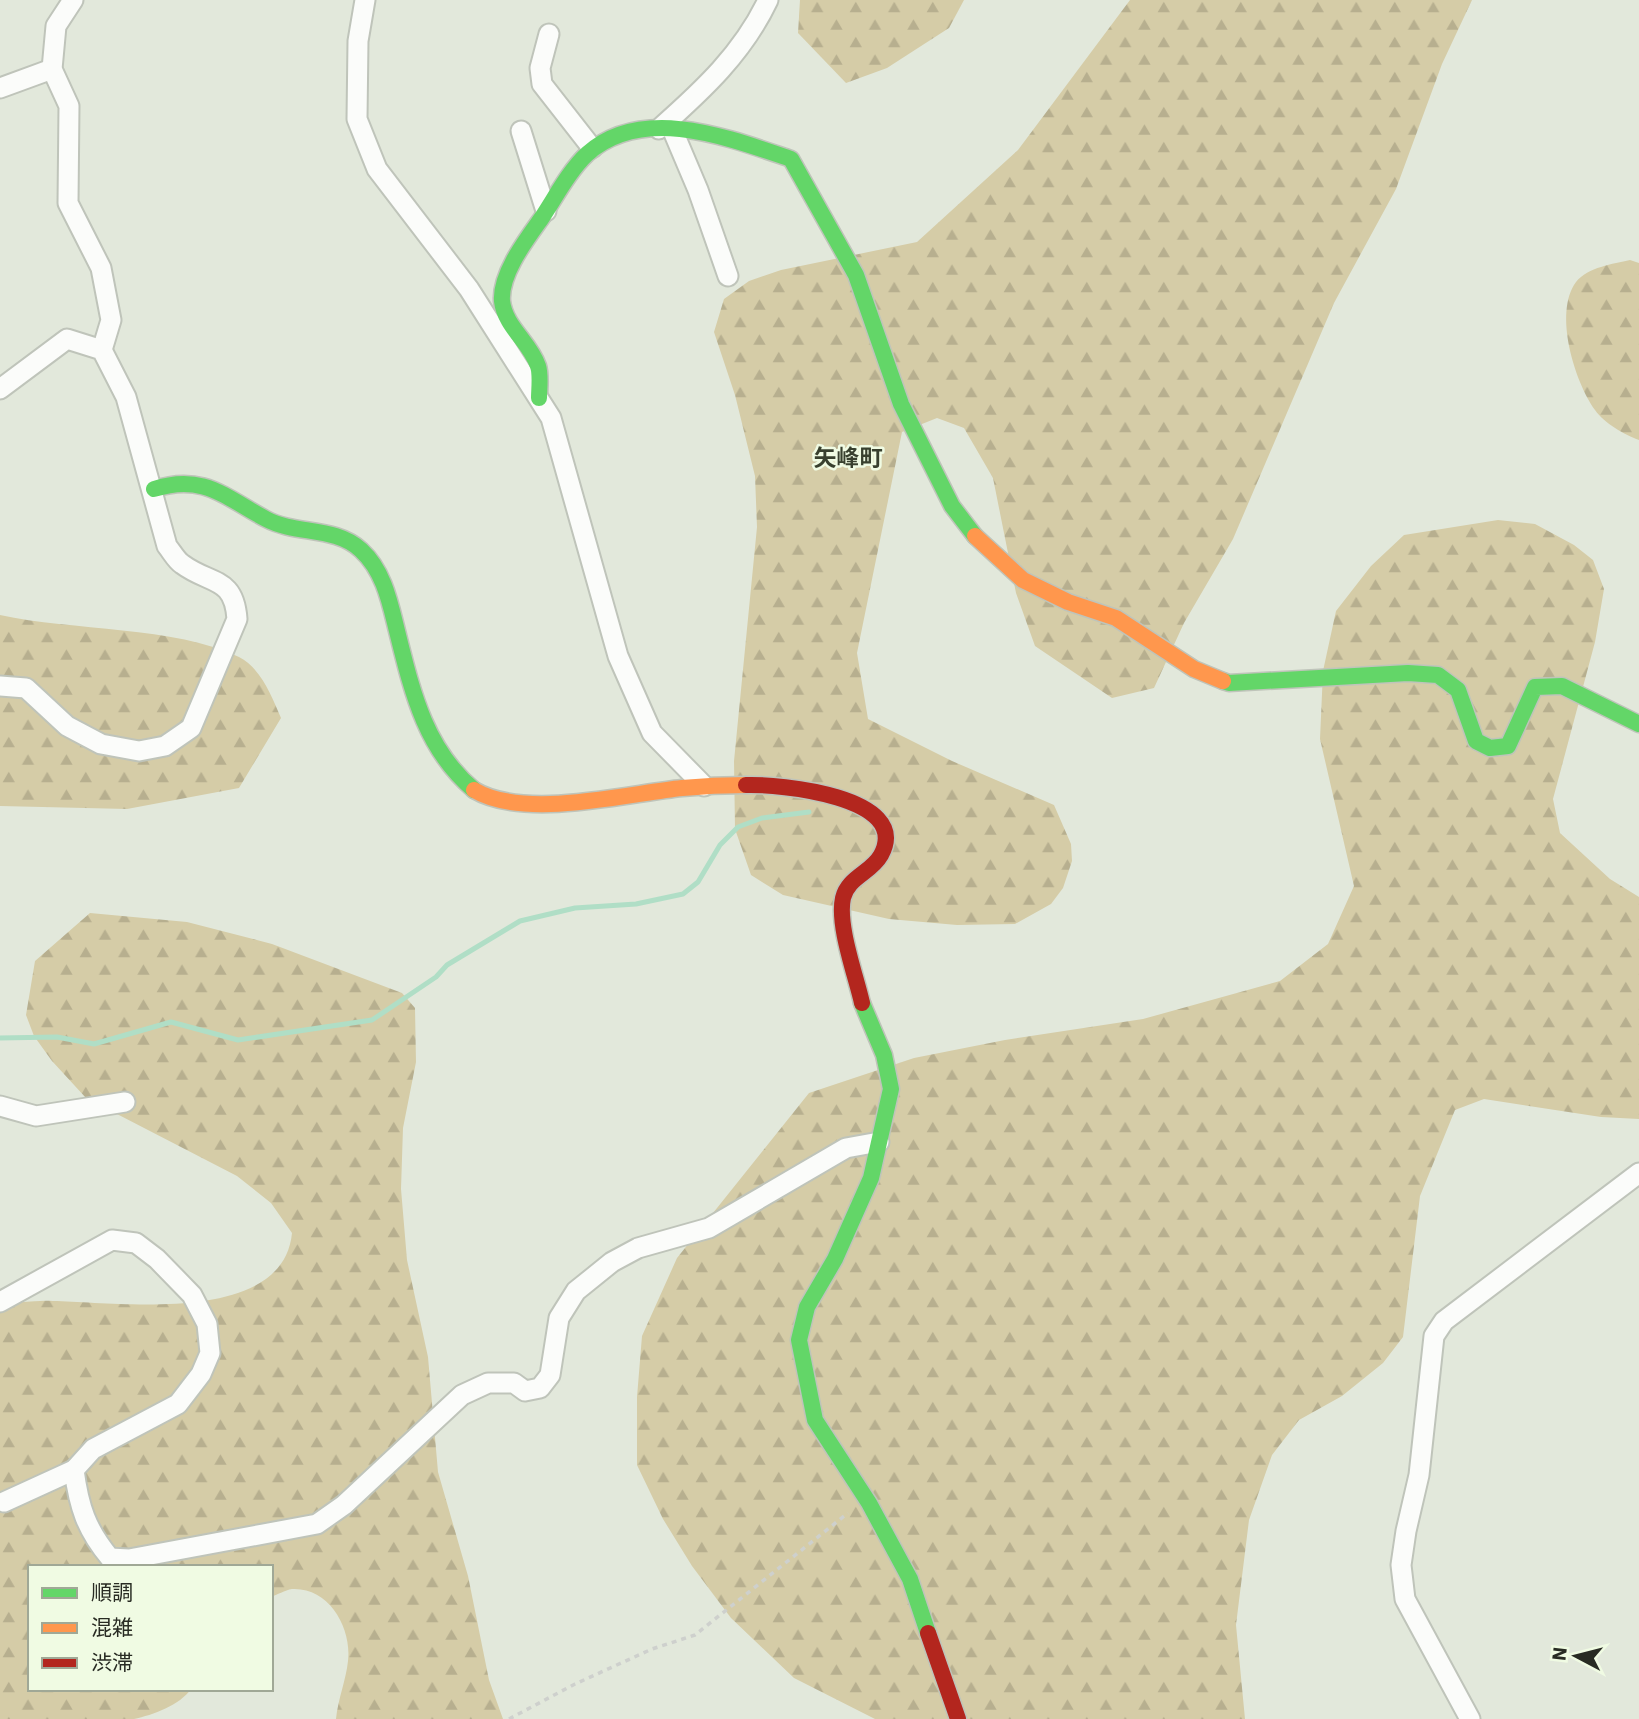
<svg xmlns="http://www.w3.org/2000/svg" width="1639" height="1719" font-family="'IBM Plex Sans','Noto Sans JP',sans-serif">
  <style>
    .forest { fill: url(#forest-firs) }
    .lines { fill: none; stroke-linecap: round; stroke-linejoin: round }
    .stream { stroke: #b0dec6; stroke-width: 5 }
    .street-casing { stroke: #bfc4ba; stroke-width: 23 }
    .fast-casing { stroke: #bfc4ba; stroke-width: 19 }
    .slow-casing { stroke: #bfc4ba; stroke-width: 19 }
    .jam-casing { stroke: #bfc4ba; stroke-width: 19 }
    .path { stroke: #ced0cd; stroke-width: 3.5; stroke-dasharray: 5 5; stroke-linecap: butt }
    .street { stroke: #fbfcfa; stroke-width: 19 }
    .fast { stroke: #63d668; stroke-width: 16 }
    .slow { stroke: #ff974d; stroke-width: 16 }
    .jam { stroke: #b3261e; stroke-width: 16 }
    .labels { text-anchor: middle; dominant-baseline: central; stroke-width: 5; stroke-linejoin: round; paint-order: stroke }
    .quarter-label { font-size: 23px; font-weight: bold; fill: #38402e; stroke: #f0fbe3 }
  </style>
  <defs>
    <pattern id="forest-firs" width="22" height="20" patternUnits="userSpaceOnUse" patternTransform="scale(1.75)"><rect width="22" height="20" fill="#d5cca7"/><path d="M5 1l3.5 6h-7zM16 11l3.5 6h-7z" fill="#b7af8f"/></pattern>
  </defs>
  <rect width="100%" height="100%" fill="#e2e8db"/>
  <g class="forest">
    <polygon points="800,0 964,0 949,28 887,68 846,83 798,33"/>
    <polygon points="1130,0 1472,0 1442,64 1396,189 1334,303 1233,539 1184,623 1154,688 1112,698 1035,646 1016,593 993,478 964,428 937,418 902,432 857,653 868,719 952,761 1054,805 1071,844 1072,861 1063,888 1051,904 1015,924 957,925 889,919 783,895 751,875 735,829 734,761 757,527 755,476 735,395 714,332 724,299 749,281 781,270 917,242 1018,150"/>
    <path d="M1630,260L1639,263V440C1625,435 1604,423 1595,410C1575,382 1553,313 1576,282C1588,267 1613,264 1630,260Z"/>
    <polygon points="1498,520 1535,524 1574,545 1593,560 1604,589 1595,642 1553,799 1560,833 1610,879 1639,897 1639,1119 1601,1117 1484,1099 1455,1110 1420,1196 1403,1337 1383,1363 1342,1396 1299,1420 1272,1455 1249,1520 1236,1625 1245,1719 875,1719 794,1678 731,1618 692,1566 663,1519 637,1465 637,1397 642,1336 677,1258 809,1093 914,1058 1005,1040 1143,1019 1280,981 1328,944 1354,886 1320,739 1323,671 1336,611 1371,566 1404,535"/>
    <path d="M0,615C73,631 174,626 239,657C261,668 272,697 281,718L239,788L127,809L0,806Z"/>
    <path d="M90,913L187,922L272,944L402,993L415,1008L416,1062L403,1128L401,1189L407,1260L428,1357L438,1472L468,1576L489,1680L503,1719H336C338,1699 346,1680 348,1661C352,1628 329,1587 292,1589C285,1590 277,1595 271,1597V1567H30V1689H191C180,1705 153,1715 134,1719H0V1304C18,1303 36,1300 53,1301C117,1302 283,1326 292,1233L271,1203L237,1176L86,1098L52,1061L34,1036L26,1015L35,961Z"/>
  </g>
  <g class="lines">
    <polyline class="stream" points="0,1038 57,1037 94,1044 171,1022 238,1040 372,1020 436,977 447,965 520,921 575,908 636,904 683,894 698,882 720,845 738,827 762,818 809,812"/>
    <defs>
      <g id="street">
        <polyline points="73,0 56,26 52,69 69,106 68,203 101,268 111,320 102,350"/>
        <polyline points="365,0 358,41 357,119 377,169 469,289 551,418 618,656 652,733 704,786"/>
        <polyline points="549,34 540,68 542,84 592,148"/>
        <polyline points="0,88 52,69"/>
        <path d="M659,129C703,90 743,53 768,0"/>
        <polyline points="521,131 546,211"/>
        <polyline points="673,131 698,190 728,276"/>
        <path d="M0,389L67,339L102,350L126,397L167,546C172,552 176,560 182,564C210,585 234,576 237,619L191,728L165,746L139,751L101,744L67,726L26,688L0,686"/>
        <polyline points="0,1106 36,1116 125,1102"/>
        <path d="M0,1302L112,1240L136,1243L157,1259L192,1295L207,1324L210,1353L201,1374L178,1404L93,1449L74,1470C79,1507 86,1529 110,1558L129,1559L317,1524L344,1505L462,1395L488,1383H514L525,1391L540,1388L550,1375L559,1318L576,1291L612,1262L638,1248L709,1228L846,1148L879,1142"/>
        <polyline points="4,1502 74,1470"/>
        <polyline points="1470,1719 1405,1599 1401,1565 1406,1531 1419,1475 1434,1336 1444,1321 1639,1173"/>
      </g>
      <g id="fast">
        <path d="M539,398C539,389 541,375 538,366C530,342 505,327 502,301C500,274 526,240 541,219C555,198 569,171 587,154C643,104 729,138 791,159L856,275L901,404L952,506L975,536"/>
        <path d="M154,489C203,473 225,497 266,519C296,535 335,526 361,550C384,571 390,603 397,631C412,691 425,749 474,790"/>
        <polyline points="1223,681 1229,683 1408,673 1438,675 1458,690 1476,741 1490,748 1508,746 1535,687 1562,686 1639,724"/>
        <polyline points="862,1003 884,1055 891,1089 871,1178 835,1259 807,1307 799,1340 815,1420 869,1503 910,1579 928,1633"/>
      </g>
      <g id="slow">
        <polyline points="975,536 1023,580 1068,602 1116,618 1194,669 1223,681"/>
        <path d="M474,790C524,820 625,794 682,788C703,786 725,785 746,785"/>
      </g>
      <g id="jam">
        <path d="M746,785C778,784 913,796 881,855C871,873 848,877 843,898C837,925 856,976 862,1003"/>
        <polyline points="928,1633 958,1719"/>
      </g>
    </defs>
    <use href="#street" class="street-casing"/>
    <use href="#fast" class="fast-casing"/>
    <use href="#slow" class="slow-casing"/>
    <use href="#jam" class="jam-casing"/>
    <polyline class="path" points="509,1719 575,1684 652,1649 695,1635 848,1513"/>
    <use href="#street" class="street"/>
    <use href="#fast" class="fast"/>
    <use href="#slow" class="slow"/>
    <use href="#jam" class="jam"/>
  </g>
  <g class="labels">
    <g class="quarter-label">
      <text x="848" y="457">矢峰町</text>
    </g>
  </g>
  <rect x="28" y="1565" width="245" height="126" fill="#f0fbe3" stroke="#a0a896" stroke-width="2"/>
  <rect x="42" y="1588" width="35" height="10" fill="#63d668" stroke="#a0a896" stroke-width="2"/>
  <text x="91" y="1600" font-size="21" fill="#282b23">順調</text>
  <rect x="42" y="1623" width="35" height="10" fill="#ff974d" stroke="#a0a896" stroke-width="2"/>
  <text x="91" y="1635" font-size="21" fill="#282b23">混雑</text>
  <rect x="42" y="1658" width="35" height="10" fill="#b3261e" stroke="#a0a896" stroke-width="2"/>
  <text x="91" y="1670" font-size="21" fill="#282b23">渋滞</text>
  <g transform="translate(1576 1656) rotate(277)" stroke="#f0fbe3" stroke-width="5" paint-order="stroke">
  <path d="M0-5L12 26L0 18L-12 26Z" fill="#282b23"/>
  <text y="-10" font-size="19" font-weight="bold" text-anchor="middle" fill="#282b23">N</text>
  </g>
</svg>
